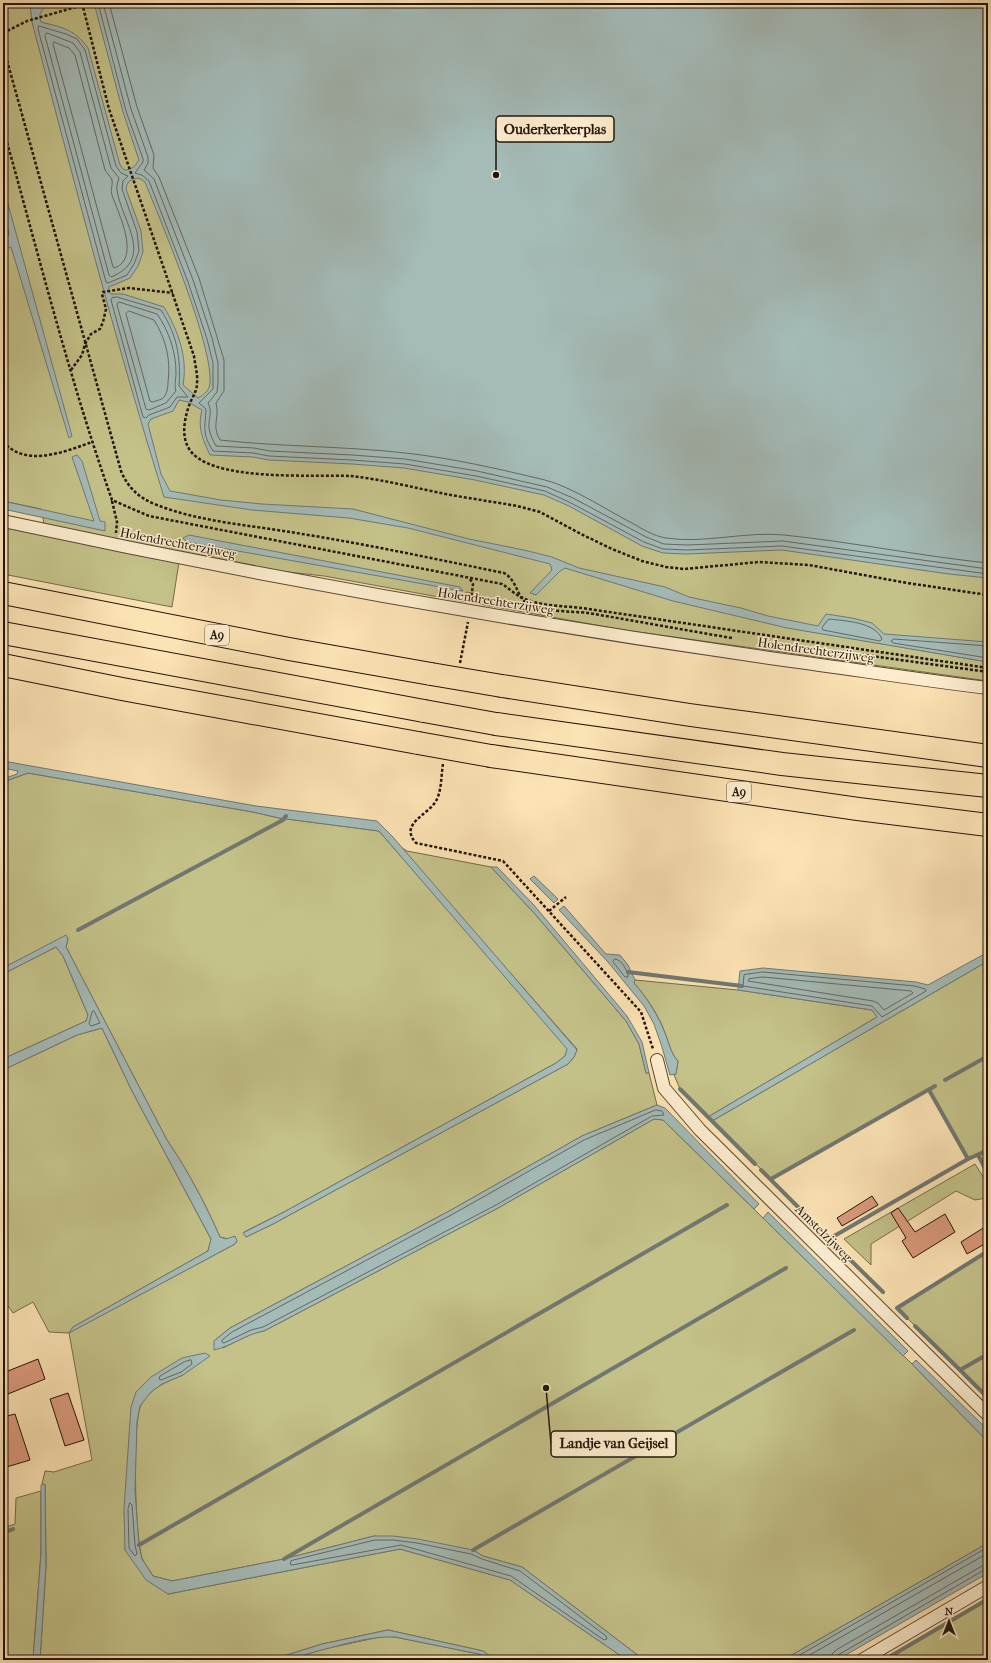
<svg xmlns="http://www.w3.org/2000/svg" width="991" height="1663" font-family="'IM FELL French Canon',serif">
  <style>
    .green { fill: #c4c289; stroke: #736b4a }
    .water { fill: #a4bbb8; stroke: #707872; fill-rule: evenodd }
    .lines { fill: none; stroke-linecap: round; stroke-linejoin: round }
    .shore { stroke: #636861; stroke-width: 1 }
    .stream { stroke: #707872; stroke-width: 4 }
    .building { fill: #dc9b7d; stroke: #22140a }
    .street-casing { stroke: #584834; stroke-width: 14 }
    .highway-casing { stroke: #22140a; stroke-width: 24 }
    .path { stroke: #22140a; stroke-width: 2.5; stroke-dasharray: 3 2; stroke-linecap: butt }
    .street { stroke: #fdedce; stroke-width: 12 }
    .highway { stroke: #fce3b4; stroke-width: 22 }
    .highway-bridge-casing { stroke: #22140a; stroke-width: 24; stroke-linecap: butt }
    .highway-bridge { stroke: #fce3b4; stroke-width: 22 }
    .labels { text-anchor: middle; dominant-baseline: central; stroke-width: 3; stroke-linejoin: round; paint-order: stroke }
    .shield { fill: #fdedce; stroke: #645545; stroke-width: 1 }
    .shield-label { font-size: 12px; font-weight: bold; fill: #22140a }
    .street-label { font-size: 13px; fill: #22140a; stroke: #fdedce }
    .leader { fill: none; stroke: #22140a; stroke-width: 1.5 }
    .callout-dot { fill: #22140a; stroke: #fdedce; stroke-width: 1.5 }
    .callout { fill: #fdedce; stroke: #22140a; stroke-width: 1.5 }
    .callout-label { font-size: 14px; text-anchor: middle; font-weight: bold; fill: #22140a }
  </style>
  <rect width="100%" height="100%" fill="#fce3b4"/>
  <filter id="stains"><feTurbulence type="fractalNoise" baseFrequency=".005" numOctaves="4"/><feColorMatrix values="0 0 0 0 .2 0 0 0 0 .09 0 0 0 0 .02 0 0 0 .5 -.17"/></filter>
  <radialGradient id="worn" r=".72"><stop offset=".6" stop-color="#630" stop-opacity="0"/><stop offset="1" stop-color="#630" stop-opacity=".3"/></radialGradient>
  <g class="green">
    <polygon points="3,3 988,3 988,651 802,630 988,662 988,681 624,630 479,604 479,594 466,592 466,602 324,576 163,558 179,562 172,607 3,574 3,524 46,533 41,509 3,501"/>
    <path d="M28,773L253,812L279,818L379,831L568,1049L565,1056L556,1063L284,1212L244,1232L246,1237L273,1224L568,1064L574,1057L577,1049L399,846L407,851L491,867L535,914L626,1021L639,1044L646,1073H649L657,1105L582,1136L451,1210L230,1328L214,1341L223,1348L253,1333L264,1331L498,1208L654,1119L663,1120L912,1364L988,1442V1543L783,1660H644L522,1567L483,1556L473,1550L374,1536L284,1559L172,1581L153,1576C150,1570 144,1564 142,1558C135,1538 132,1422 141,1405C150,1388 166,1382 183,1375L136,1392L125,1550L168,1594L400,1549L510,1580L627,1660H495L483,1651L388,1630L322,1644L271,1660H40L46,1566L45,1485L42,1484L45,1471L54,1472L92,1460L69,1333L49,1332L33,1302L13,1313L9,1307L3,1305V1070L77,1035L102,1028L132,1091L211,1239L208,1251L73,1327L70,1332L235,1244L237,1241L220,1237C205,1203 188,1171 167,1140L66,947L68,939L66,936L3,968V782Z"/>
    <polygon points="56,947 63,956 88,1015 86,1021 3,1059 3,974"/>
    <polygon points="988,961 988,1174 978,1155 968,1159 929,1090 771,1179 712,1121"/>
    <path d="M635,980L738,990L872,1010L877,1017L708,1117L680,1089L674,1075L676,1074L678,1061C671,1054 669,1043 665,1033C658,1014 647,998 634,983Z"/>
    <polygon points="975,1164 988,1185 988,1200 986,1198 975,1200 956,1191 871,1244 871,1265 844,1239"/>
    <polygon points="988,1251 988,1398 897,1308"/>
    <polygon points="41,1491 41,1553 33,1660 3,1660 3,1528 15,1524 16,1498"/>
    <polygon points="988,1599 988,1660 884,1660"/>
    <polygon points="384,1636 395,1637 479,1654 489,1660 286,1660 324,1649"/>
  </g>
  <g class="water">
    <path d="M30,3H50C43,9 37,13 41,22C64,28 74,29 88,48L120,165L124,170C132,170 135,166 139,160L123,112L94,3H988V578L949,574L782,550L686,554L663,553L642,546L569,506L544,495L475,480L404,468L352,464L269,460L253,457L210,455C203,440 197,427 202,410L188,402L179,400L173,411L151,419L148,424L161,474L170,491L221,500L262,504L353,509L469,539L524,550L552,557L579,568L665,587L689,597L741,608L768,616L818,626L826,614L852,618L872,623L884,634L988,642V662L787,628L673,601L565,568L559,572L536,595L530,593L552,570L550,564L408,528L349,518L252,510L164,497C115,340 74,181 32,22ZM139,178L145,182C159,217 219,358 209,388C207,392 202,396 198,398L183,385C188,357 178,331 164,307L123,294H111L109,292V287L130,278L138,266L143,252L141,231L126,189C127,181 131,179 139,178Z"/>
    <polygon points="3,186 72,436 69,438 11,247 3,250 3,241 7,239 9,233 3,209"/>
    <polygon points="77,455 82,461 100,521 105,522 105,531 3,509 3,501 94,521 72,457"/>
    <polygon points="189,535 460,587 463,591 187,542 183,538"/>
    <polygon points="3,761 256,806 377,821 393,837 577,1050 574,1057 568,1064 273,1224 246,1237 243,1233 284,1212 556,1063 565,1056 567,1049 379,831 279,818 253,812 28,773 3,782 3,779 17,774 18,771 3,768"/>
    <polygon points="491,867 497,867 533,904 627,1016 642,1042 649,1073 646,1073 639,1044 626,1021 535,914"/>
    <polygon points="534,876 558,899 554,903 530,879"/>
    <path d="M564,906L606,954L620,955L628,965L635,980L634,983C647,998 658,1015 665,1033C669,1043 671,1054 678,1061L676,1074L670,1075L662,1047L654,1024L644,1006L608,962L559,910Z"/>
    <path d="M66,935L68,939L66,947L167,1140C188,1171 205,1203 220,1237L226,1239L235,1236L237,1241L235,1244L69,1333L73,1327L208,1251L211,1239L132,1091L102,1028L77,1035L3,1070V1059L86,1021L88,1015L63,956L56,947L3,974V968Z"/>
    <polygon points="988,952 988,961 712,1121 708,1117 877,1017 872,1010 738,990 740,971 763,968 916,982 928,985"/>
    <path d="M657,1105L665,1108L759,1204L754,1209L663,1120L654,1119L498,1208L264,1331C246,1334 232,1346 214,1350V1341L230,1328L451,1210L582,1136Z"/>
    <polygon points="768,1212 908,1351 903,1356 763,1218"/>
    <polygon points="205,1353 210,1356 183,1375 162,1384 151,1392 140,1406 137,1422 135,1491 139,1545 142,1559 153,1576 172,1581 284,1559 374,1536 393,1536 418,1539 473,1550 483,1556 522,1567 644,1660 627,1660 510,1580 400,1549 168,1594 146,1580 125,1550 124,1509 131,1407 136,1392 151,1377 182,1358"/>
    <polygon points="916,1360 988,1430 988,1442 912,1364"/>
    <polygon points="45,1484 46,1566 40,1660 33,1660 41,1553 41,1485"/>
    <polygon points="988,1543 988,1573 837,1660 783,1660"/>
    <path d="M388,1630L483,1651L495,1660H489L479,1654L395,1637C372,1636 344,1644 322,1650C303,1655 290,1660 271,1660L322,1644Z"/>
  </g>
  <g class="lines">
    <g class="shore">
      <path d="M98,3L126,111L143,159V162L135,173L142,175L149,181L188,282L207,339L213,363V389L199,403L206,409C205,429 202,433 213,451L253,453L269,456L352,460L405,464L476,476L545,491L571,503L644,542L663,549L687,550L782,546L988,574"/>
      <path d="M103,3L131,109L148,157V163L144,170L154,179L193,280L212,338L218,363V383L217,392L208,403C213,412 208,419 209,428C210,435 213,440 216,446L254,448L270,451L352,455L405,459L477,471L547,487L573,498L646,537L664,544L687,545L783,541L988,569"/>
      <path d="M109,3L137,107L154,155L153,168L159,177L199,278L224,360V391L216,403C220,418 211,425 220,440C282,447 344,446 405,453C452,458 499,469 545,480C572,487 605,509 630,522C641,528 653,536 666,538C703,544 747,531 784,535C852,542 920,556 988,563"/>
      <polygon points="39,26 66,34 77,39 85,50 116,166 121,173 128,176 123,181 122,189 137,232 139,251 134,264 127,275 108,283 106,282 38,29"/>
      <path d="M47,33L73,43L80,52L111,168L119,178C118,182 116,186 117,190C121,220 156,259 111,277L109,275L45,36Z"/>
      <path d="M54,42L69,48L75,55L105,170C107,173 111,177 112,180C113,185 110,190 112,195C118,213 141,257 115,268L113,267L53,44Z"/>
      <path d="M117,297L161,310C177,335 181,357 179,386L188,397H177L170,407L149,415L146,418L143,417L111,300L112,298Z"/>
      <path d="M119,302L157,314C169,331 176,352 176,373C176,380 174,385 176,391L166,403L149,410L146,409L117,305Z"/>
      <path d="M129,311L154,320C166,339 171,360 168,382C168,388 167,395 162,399C159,400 155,401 153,402L150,401L126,314Z"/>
      <path d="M829,619C846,621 875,622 882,639L880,641L823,630L822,628Z"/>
      <polyline points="988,646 894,639 891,641 893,643 988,658"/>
      <path d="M615,959C622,960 626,969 628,975V977H625L613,962Z"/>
      <polygon points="763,972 915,986 925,989 926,991 882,1017 872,1006 743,986 744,975"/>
      <polygon points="763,977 911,991 913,993 884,1010 878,1003 873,1001 748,981 749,979"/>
      <polygon points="94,1011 100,1023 91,1026 89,1024 92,1012"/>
      <polygon points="656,1110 662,1111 664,1115 652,1116 496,1205 263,1327 251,1330 224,1343 222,1342 222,1340 232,1332 453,1214 584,1140"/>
      <polygon points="191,1360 192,1364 181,1372 161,1380 159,1379 160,1376 184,1362"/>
      <polygon points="130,1503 132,1505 135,1545 137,1554 135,1556 129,1548 128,1509"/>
      <polygon points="375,1540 393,1540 417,1543 471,1554 482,1559 520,1571 606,1636 607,1639 604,1640 511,1576 401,1545 292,1565 290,1564 291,1561"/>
      <polyline points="791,1660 988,1547"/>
      <polyline points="801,1660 988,1553"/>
      <polyline points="831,1660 832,1654 836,1650 982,1566 988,1565"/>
      <polyline points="836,1660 838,1655 984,1570 988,1570"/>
    </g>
    <g class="stream">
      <polyline points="78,930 283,820 286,816"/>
      <polyline points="628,972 742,986"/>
      <polyline points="945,1080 988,1056"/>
      <polyline points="680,1089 755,1164"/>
      <polyline points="929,1090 968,1159"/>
      <polyline points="978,1155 988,1174"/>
      <polyline points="761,1170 814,1223"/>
      <polyline points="771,1179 935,1086"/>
      <polyline points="819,1229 883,1292"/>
      <polyline points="829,1239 968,1159 988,1150"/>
      <polyline points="907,1318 897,1308 988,1251"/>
      <polyline points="915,1326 960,1370"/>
      <polyline points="988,1354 960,1370 988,1398"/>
      <polyline points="3,1533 13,1529"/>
      <polyline points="139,1545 727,1205"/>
      <polyline points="473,1550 854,1330"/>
      <polyline points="284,1559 786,1268"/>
      <polyline points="884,1660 988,1599"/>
    </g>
  </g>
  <g class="building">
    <polygon points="872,1196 878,1205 842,1226 837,1218"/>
    <polygon points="898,1208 915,1232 945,1214 955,1232 913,1258 902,1241 906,1238 891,1213"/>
    <polygon points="988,1225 988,1242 967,1254 961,1242"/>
    <polygon points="38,1359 45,1379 3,1396 3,1373"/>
    <polygon points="68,1393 84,1440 65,1446 50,1399"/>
    <polygon points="15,1414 30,1460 3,1468 3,1417"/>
  </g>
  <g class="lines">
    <defs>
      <g id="street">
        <path d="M3,521C262,577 522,623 784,660C852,669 920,680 988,688"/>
        <polyline points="657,1060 664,1088 700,1130 988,1415"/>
        <polyline points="862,1660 988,1586"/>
      </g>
      <g id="highway">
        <polyline points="3,593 289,649 431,674"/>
        <polyline points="3,633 424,711"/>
        <polyline points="3,665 122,689 418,743"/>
        <polyline points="502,686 690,715 988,756"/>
        <polyline points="496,724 782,764 988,786"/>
        <polyline points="491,756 858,809 988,825"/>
      </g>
    </defs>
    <use href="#street" class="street-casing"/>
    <use href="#highway" class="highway-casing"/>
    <g class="path">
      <path d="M82,3L109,109L194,356C195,365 198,375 197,383C197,391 193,396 190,403C185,416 181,434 188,447C206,483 314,474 350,476C382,479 419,489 451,495C473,499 495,502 517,506L540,512L581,534L612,549L642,561L666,567L684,569L759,562L809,565L907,583L988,595"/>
      <polyline points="3,33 27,21 83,5"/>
      <path d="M3,46L121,471C128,488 139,498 157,505C200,522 250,525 296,533C366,544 435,559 504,573C518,581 516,597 528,604C542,612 571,611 588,613C636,621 684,630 732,638"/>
      <path d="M3,128C38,252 69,378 112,500L149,516L502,584C509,588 515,595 523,598C538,606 565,606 582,608L988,668"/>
      <polyline points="71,370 82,355 85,344 91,334 100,329 103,322 106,309 102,294 103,292 129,288 173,293"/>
      <path d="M3,442C6,445 9,448 13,450C35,464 70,450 92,442"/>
      <polyline points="112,501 117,522 116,533"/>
      <polyline points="470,579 473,584 471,600"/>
      <polyline points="836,653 864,655 988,672"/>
      <polyline points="460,663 468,622"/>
      <path d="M443,764C441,775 442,788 437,799C430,815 398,823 416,843L503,861L641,1012L653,1049"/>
      <polyline points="549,911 566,897"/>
    </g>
    <use href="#street" class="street"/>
    <use href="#highway" class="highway"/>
    <defs>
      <g id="highway-bridge">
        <polyline points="431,674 502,686"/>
        <polyline points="424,711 496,724"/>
        <polyline points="418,743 491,756"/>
      </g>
    </defs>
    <use href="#highway-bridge" class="highway-bridge-casing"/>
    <use href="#highway-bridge" class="highway-bridge"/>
  </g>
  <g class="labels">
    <g class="shield">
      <rect x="205" y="625" width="24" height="20" rx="3"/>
      <rect x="727" y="782" width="24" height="20" rx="3"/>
    </g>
    <g class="shield-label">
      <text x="217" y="635">A9</text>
      <text x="739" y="792">A9</text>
    </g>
    <g class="street-label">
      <text transform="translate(178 543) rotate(11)">Holendrechterzijweg</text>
      <text transform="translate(496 601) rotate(9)">Holendrechterzijweg</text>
      <text transform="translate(816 650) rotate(8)">Holendrechterzijweg</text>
      <text transform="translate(824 1233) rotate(45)">Amstelzijweg</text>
    </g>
  </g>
  <path class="leader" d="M496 175L496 129M546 1388L551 1444"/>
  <g class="callout-dot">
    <circle cx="496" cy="175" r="4"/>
    <circle cx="546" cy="1388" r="4"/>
  </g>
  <g class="callout">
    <rect x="496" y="116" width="118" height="26" rx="4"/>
    <rect x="551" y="1431" width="125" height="26" rx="4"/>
  </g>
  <g class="callout-label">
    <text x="555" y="134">Ouderkerkerplas</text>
    <text x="614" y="1448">Landje van Geijsel</text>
  </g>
  <rect width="991" height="1663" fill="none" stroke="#fce3b4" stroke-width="16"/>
  <rect x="4" y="4" width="983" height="1655" fill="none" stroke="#22140a" stroke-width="2"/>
  <rect x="8" y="8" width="975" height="1647" fill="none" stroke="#22140a"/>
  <g transform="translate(949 1621)" stroke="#fdedce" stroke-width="3" paint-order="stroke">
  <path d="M0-3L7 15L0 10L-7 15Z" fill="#22140a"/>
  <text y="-6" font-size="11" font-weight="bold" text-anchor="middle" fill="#22140a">N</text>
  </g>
  <rect width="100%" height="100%" filter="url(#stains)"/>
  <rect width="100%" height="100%" fill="url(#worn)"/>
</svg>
